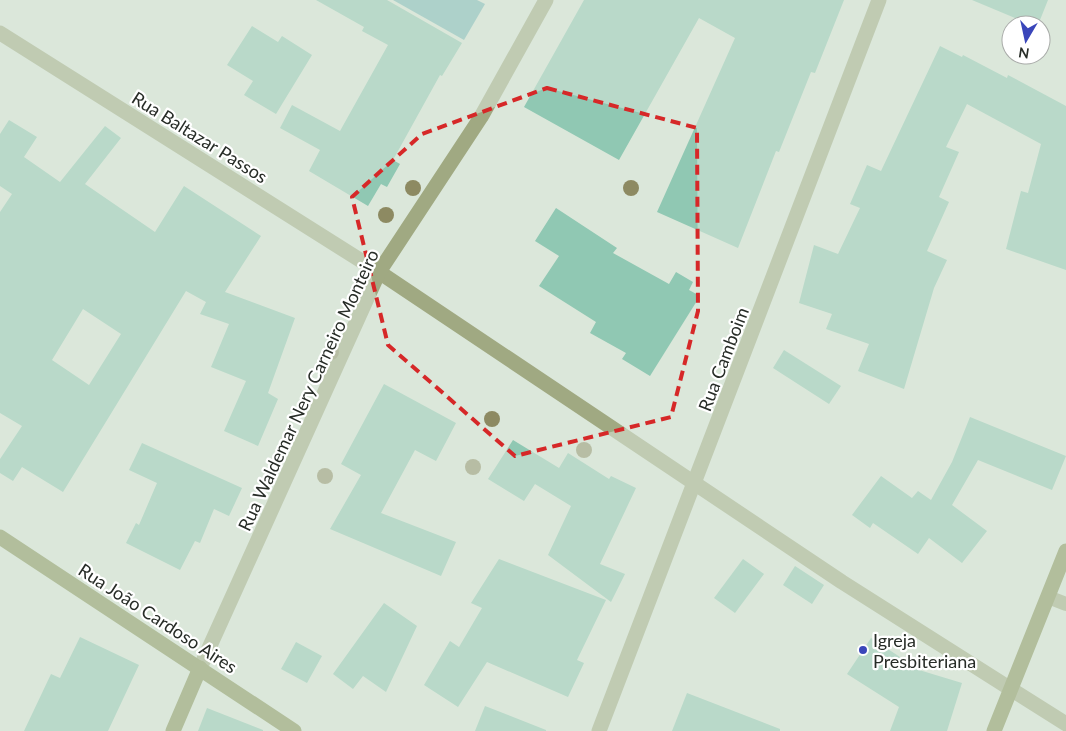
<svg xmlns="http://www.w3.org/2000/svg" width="1066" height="731" font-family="Lato,sans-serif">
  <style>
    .water { fill: #77b6b6 }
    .building { fill: #90c8b3; fill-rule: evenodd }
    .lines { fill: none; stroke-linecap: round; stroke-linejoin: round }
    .lane { stroke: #a0a982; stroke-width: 14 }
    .street { stroke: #a0a982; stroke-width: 15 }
    .secondary { stroke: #808d50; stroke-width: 15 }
    .tree { fill: #8d8a62 }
    .marked { fill: none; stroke: #d62828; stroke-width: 4; stroke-dasharray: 10 6; stroke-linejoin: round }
    .poi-dot { fill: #3a46ba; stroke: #fff; stroke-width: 2 }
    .labels { text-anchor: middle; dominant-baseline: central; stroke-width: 4.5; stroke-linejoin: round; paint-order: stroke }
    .street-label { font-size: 18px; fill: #272c27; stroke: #fff }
    .poi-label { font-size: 18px; fill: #272c27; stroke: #fff; text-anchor: start }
  </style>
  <rect width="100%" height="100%" fill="#dbe7da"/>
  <polygon class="water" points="393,0 477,0 485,4 464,40"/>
  <g class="building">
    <polygon points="316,0 387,0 462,43 442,76 440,75 393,160 400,164 387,187 381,184 368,206 309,171 320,150 280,128 292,105 340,131 388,45 362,31 364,27"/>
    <polygon points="584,0 844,0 815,73 811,72 779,152 776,151 738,248 657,212 735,38 699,18 619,160 524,107"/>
    <polygon points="972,0 1048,0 1038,25 1032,25"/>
    <polygon points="252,26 278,42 282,36 312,55 276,114 244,95 253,81 227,65"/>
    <polygon points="940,46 962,57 963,55 1007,78 1008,75 1066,106 1066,270 1006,249 1021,191 1028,193 1041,144 967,104 946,147 959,152 939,197 949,202 927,251 947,260 934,288 904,389 858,371 869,344 826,329 832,314 799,303 814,245 838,254 860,208 850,204 867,165 881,171"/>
    <path d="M9,120L37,137L24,157L60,182L105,126L121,138L85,184L155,232L184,186L261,236L225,292L295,318L268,393L278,399L258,446L224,431L246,381L211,367L229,324L200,314L206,302L186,291L63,492L22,467L13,481L0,473V459L22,426L0,413V212L12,194L0,186V134ZM83,309L121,334L89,385L52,360Z"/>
    <polygon points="556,208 617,248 613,253 669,284 676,272 693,282 689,290 700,296 650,376 622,359 626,353 590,333 596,322 539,286 559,256 535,241"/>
    <polygon points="784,350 841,386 829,404 773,368"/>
    <polygon points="384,384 456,423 436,461 415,450 381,513 456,542 441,576 330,529 361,475 341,464"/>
    <polygon points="970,417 1066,456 1052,490 978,460 952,505 987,531 962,563 929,538 918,554 873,523 870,528 852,515 881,476 912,498 918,491 931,500 952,462"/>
    <polygon points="513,440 559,468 568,453 609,479 611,476 636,488 600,564 625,574 611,602 548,555 571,506 535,484 524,501 488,479"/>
    <polygon points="142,443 242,488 229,516 214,509 200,543 195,541 180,570 126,543 136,523 139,525 157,483 129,470"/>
    <polygon points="499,559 606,600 577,660 584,663 568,697 487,662 458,707 424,685 450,641 459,647 482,608 471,603"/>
    <polygon points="743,559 764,574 735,613 714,598"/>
    <polygon points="795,566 824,585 812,604 783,585"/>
    <polygon points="384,603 417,626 386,692 363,676 353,689 333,674"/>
    <polygon points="80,637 139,665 108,731 24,731 51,674 60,678"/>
    <polygon points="871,638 900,657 896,663 962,683 947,731 890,731 899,707 847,674"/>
    <polygon points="296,642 322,656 307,683 281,669"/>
    <polygon points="687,693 780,729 780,731 672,731"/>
    <polygon points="485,706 546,730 546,731 475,731"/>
    <polygon points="207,708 263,730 263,731 198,731"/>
  </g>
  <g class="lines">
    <polyline class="lane" points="1048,597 1066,604"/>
    <g class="street">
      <polyline points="0,33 379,272 842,582 1066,724"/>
      <polyline points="200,668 379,272 481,117 546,0"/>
      <polyline points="599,731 879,0"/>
    </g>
    <g class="secondary">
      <polyline points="0,537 294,731"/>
      <polyline points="173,731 200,668"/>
      <polyline points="994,731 1066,551"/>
    </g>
  </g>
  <g class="tree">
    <circle cx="413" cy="188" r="8"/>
    <circle cx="631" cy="188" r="8"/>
    <circle cx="386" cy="215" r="8"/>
    <circle cx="331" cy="352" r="8"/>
    <circle cx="492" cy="419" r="8"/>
    <circle cx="584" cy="450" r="8"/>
    <circle cx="473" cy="467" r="8"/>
    <circle cx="325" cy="476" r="8"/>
  </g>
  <path d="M0 0H1066V731H0ZM547,88L697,128L698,311L671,417L515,456L388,345L352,197L422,134Z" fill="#dbe7da" fill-opacity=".55" fill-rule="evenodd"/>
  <path class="marked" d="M547,88L697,128L698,311L671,417L515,456L388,345L352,197L422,134Z"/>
  <circle class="poi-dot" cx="863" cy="650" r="5"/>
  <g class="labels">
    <g class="street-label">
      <text transform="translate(200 137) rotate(32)">Rua Baltazar Passos</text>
      <text transform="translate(723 359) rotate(-69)">Rua Camboim</text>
      <text transform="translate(308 390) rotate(-65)">Rua Waldemar Nery Carneiro Monteiro</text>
      <text transform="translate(158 618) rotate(33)">Rua João Cardoso Aires</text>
    </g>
    <g class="poi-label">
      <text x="873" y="640">Igreja<tspan x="873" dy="21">Presbiteriana</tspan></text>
    </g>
  </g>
  <g transform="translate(1026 40) rotate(189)"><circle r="24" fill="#ffffff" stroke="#a9aba9"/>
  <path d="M0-4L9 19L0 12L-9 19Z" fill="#3a46ba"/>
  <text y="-8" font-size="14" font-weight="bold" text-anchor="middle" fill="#272c27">N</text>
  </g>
</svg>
